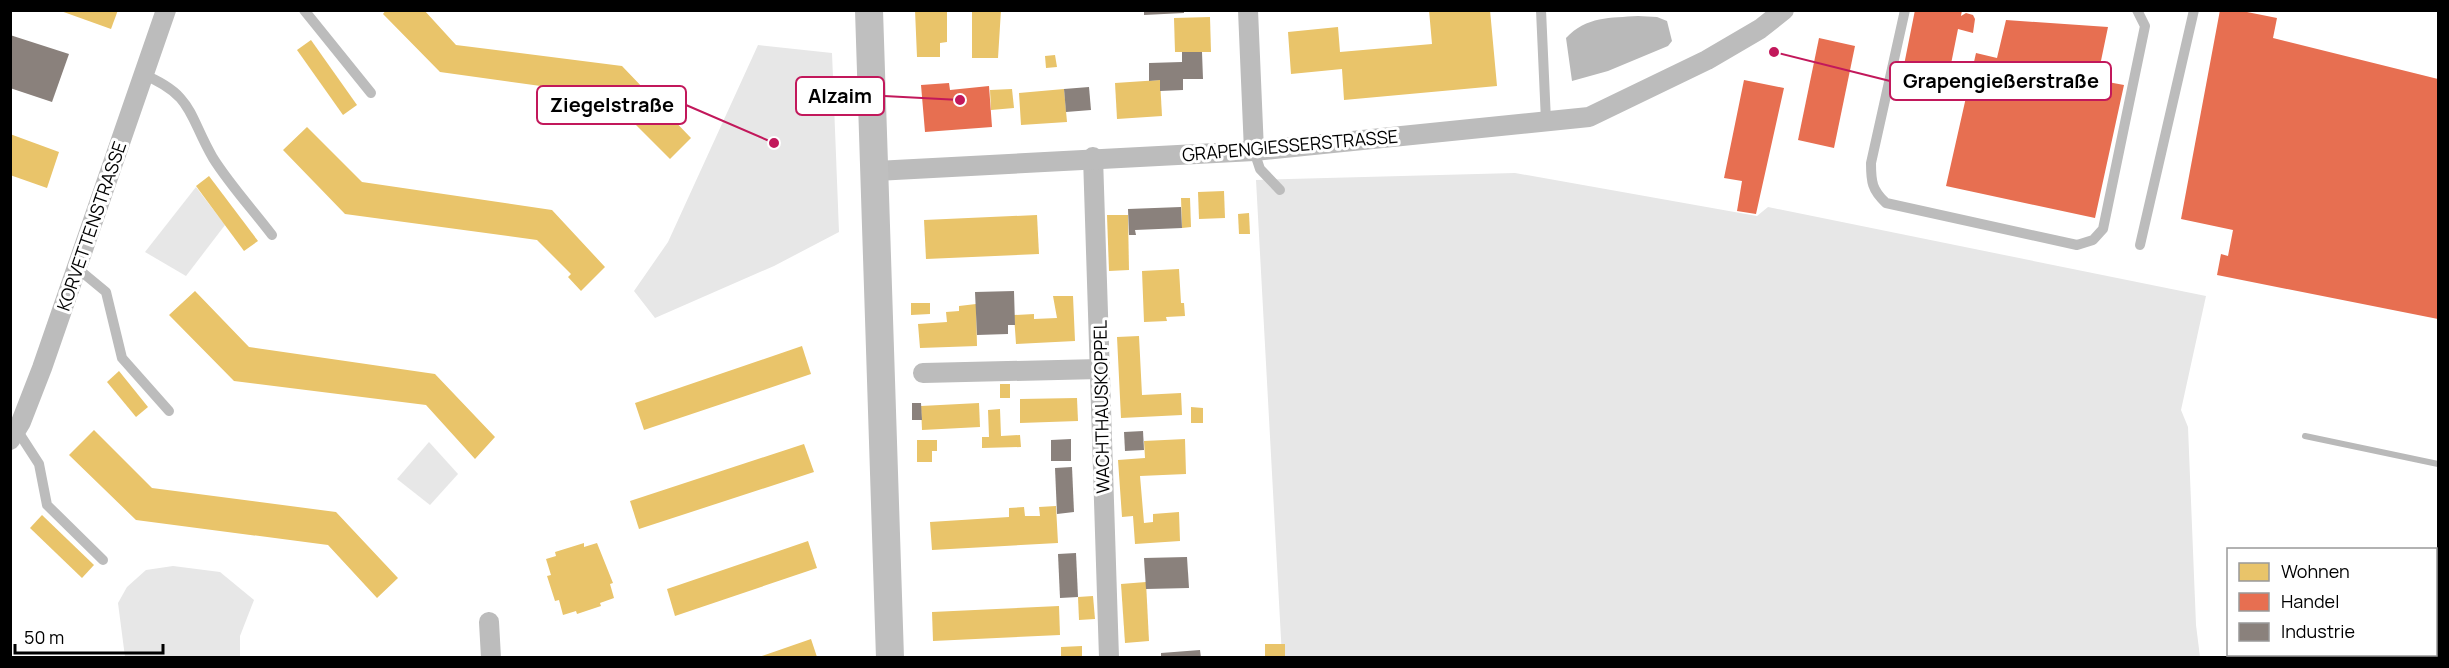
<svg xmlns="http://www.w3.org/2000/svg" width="2449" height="668" font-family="Manrope,sans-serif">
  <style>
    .green { fill: #e7e7e7 }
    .water { fill: #b9b9b9 }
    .homes { fill: #e9c46a }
    .shops { fill: #e76f51 }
    .industry { fill: #8a817c }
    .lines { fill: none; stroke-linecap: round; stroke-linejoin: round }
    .stream { stroke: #b9b9b9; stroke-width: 6 }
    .service { stroke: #bcbcbc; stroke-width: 10 }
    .minor { stroke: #bcbcbc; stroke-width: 20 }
    .secondary { stroke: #bfbfbf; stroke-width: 28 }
    .labels { text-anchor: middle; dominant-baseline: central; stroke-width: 6; stroke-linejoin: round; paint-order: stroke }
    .street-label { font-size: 18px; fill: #000; stroke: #fff }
    .leader { fill: none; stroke: #c2185b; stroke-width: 2 }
    .callout-dot { fill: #c2185b; stroke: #fff; stroke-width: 2 }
    .callout { fill: #fff; stroke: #c2185b; stroke-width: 2 }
    .callout-label { font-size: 20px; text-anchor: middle; font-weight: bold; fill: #000 }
  </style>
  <rect width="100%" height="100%" fill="#fff"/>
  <g class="green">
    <polygon points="758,45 832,53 839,232 774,266 655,318 634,291 668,242"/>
    <polygon points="1515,173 1757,216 1768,207 2206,296 2181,410 2188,427 2196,625 2200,657 1282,657 1256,180"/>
    <polygon points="196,187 225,225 186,276 145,252"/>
    <polygon points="429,442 458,474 430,505 397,479"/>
    <polygon points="173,566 220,572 254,600 240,636 240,657 125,657 118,603 127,587 146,570"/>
  </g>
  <path class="water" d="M1638,16L1657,17L1667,21L1672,41L1668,46L1608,71L1572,81L1566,38C1587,16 1610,18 1638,16Z"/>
  <g class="homes">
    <polygon points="58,10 118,10 111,29"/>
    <polygon points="386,10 424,10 456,45 622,66 691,138 670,159 606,95 440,72 383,14"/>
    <polygon points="915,10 947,10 947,42 940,43 940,57 917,57"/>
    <polygon points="972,10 1001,10 998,58 972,58"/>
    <polygon points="1429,10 1490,10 1497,86 1344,100 1342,69 1291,74 1288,32 1338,27 1340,52 1432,44"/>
    <polygon points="1210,17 1211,52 1175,52 1174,18"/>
    <polygon points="311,40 357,105 343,115 297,50"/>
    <polygon points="1055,55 1057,67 1046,68 1045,56"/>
    <polygon points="1160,80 1162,116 1117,119 1115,83"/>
    <polygon points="1012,89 1014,108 991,110 990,90"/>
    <polygon points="1064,89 1067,122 1021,125 1019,93"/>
    <polygon points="307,127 362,182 552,210 605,267 581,291 568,277 571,274 537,240 345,214 283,150"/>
    <polygon points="10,134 59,152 47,188 10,175"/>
    <polygon points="209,176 258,241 244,251 196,186"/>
    <polygon points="1224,191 1225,218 1199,219 1198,192"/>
    <polygon points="1181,198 1190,198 1191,227 1182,228"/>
    <polygon points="1249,213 1250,234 1239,234 1238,214"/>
    <polygon points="1037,215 1039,254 926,259 924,220"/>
    <polygon points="1107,215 1128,215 1129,270 1109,271"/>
    <polygon points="1179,269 1181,303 1184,303 1185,316 1166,317 1167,321 1144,322 1142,271"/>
    <polygon points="195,291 249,347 435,374 495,437 475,459 426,405 234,381 169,315"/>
    <polygon points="1053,296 1073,296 1075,341 1016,344 1014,315 1034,314 1034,319 1057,318"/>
    <polygon points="911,303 930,303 930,314 911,315"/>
    <polygon points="976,304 977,346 920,348 918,324 947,322 946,312 959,311 959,306"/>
    <polygon points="1139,336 1142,395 1181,393 1182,415 1121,418 1117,337"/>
    <polygon points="802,346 811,374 644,430 635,403"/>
    <polygon points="119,371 148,407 136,417 107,382"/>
    <rect x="1000" y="384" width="10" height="14"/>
    <polygon points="1077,398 1078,421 1020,423 1020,399"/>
    <polygon points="979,403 980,427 922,430 921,406"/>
    <polygon points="1191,407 1203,408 1203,423 1191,423"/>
    <polygon points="1000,409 1001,436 1020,435 1021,447 982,448 982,437 989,437 988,410"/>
    <polygon points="94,430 152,488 336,512 398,578 377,598 328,545 136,520 69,455"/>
    <polygon points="1185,439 1186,474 1140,476 1144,523 1153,522 1153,514 1179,512 1180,541 1135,544 1133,516 1122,517 1118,460 1145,458 1144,441"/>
    <polygon points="917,440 937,440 937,451 932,451 932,462 917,462"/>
    <polygon points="804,444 814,472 639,529 630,501"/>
    <polygon points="1056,506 1058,543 932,550 930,522 1009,517 1009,508 1024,507 1025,516 1040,516 1039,507"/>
    <polygon points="42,515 94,565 82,578 30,528"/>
    <polygon points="808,541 817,568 675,616 667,589"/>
    <polygon points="584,543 584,547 597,543 613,583 610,584 614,598 600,603 601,606 577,614 576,611 563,615 559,600 555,601 547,576 551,575 546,559 556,556 555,552"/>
    <polygon points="1146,582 1149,641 1125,643 1121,584"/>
    <polygon points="1093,596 1095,619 1079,620 1078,597"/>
    <polygon points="1059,606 1060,635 933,641 932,612"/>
    <polygon points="811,639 817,657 759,657"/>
    <rect x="1265" y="644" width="20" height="13"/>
    <polygon points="1082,646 1082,657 1061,657 1061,647"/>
  </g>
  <g class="shops">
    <polygon points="1915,10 1962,10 1961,16 1966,13 1973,15 1975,19 1973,33 1958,29 1949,74 1904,65"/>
    <polygon points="2220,10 2237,10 2277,18 2273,38 2438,79 2438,319 2217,275 2221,254 2228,256 2233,230 2181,219"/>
    <polygon points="2006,20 2108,27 2097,80 2124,85 2095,218 1946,186 1976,53 1997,58"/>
    <polygon points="1819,38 1855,46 1834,148 1798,140"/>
    <polygon points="1744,80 1784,88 1756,214 1737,211 1742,181 1724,178"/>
    <polygon points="949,83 950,90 989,86 992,127 925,132 921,85"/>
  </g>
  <g class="industry">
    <polygon points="1144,10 1184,10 1184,13 1144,15"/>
    <polygon points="10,35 69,54 52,102 10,88"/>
    <polygon points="1182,52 1202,52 1203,79 1183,79 1183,90 1160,91 1160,80 1149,81 1149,63 1182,62"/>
    <polygon points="1089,87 1091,110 1066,112 1064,89"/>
    <polygon points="1181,207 1182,228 1135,230 1136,235 1129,235 1128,209"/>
    <polygon points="1014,291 1015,325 1008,325 1008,334 977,335 975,292"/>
    <polygon points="912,403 921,403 922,420 912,420"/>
    <polygon points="1143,431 1144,450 1125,451 1124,432"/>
    <polygon points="1071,439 1071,461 1051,461 1051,440"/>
    <polygon points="1072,467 1074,512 1057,514 1055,468"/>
    <polygon points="1076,553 1078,597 1060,598 1058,554"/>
    <polygon points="1187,557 1189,588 1146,589 1144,558"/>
    <polygon points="1200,650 1201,658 1161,658 1161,653"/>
  </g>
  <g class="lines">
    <polyline class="stream" points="2305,436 2438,464"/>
    <g class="service">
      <polyline points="304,10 371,93"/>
      <polyline points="1541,10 1546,121"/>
      <path d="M1905,10L1871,163C1871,182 1872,190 1886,203L2077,245L2093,240L2103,229L2145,26L2137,10"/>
      <path d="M142,74C194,95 188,115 213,158C230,185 253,210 272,235"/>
      <polyline points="1254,151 1260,169 1280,190"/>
      <polyline points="2140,245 2194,10"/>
      <polyline points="77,268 106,292 122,358 169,411"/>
      <polyline points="17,430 39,464 47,505 103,560"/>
    </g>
    <g class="minor">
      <polyline points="1248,10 1254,151"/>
      <polyline points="1093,157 1109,658"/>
      <polyline points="876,171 1254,151 1589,117 1707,60 1760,29 1784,10"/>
      <polyline points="923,373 1100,369"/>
      <polyline points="10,440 21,422 42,368 166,10"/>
      <polyline points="489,622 491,658"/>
    </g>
    <polyline class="secondary" points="869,10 890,658"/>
  </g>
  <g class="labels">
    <g class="street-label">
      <text transform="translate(1290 145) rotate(-5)">GRAPENGIESSERSTRASSE</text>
      <text transform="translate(91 226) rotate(-71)">KORVETTENSTRASSE</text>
      <text transform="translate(1101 407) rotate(-91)">WACHTHAUSKOPPEL</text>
    </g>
  </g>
  <path class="leader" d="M1774 52L1890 81M960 100L884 96M774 143L686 105"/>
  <g class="callout-dot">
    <circle cx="1774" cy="52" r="6"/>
    <circle cx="960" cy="100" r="6"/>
    <circle cx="774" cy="143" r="6"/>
  </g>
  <g class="callout">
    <rect x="1890" y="62" width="221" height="38" rx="6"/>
    <rect x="796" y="77" width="88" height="38" rx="6"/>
    <rect x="537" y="86" width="149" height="38" rx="6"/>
  </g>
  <g class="callout-label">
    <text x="2001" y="88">Grapengießerstraße</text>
    <text x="840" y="103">Alzaim</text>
    <text x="612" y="112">Ziegelstraße</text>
  </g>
  <rect width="2449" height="668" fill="none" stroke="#000000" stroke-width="24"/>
  <rect x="2227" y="548" width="210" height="108" fill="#ffffff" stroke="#999999" stroke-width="1.5"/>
  <rect x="2239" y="563" width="30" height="18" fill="#e9c46a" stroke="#999999" stroke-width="1.5"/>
  <text x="2281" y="578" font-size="18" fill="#000000">Wohnen</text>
  <rect x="2239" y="593" width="30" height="18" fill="#e76f51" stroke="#999999" stroke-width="1.5"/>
  <text x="2281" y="608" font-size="18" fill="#000000">Handel</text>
  <rect x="2239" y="623" width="30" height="18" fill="#8a817c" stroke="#999999" stroke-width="1.5"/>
  <text x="2281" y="638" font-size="18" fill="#000000">Industrie</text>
  <path d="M15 644v9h148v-9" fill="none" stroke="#000000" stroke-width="3"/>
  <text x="24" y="644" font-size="18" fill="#000000" stroke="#ffffff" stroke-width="4.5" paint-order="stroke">50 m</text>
</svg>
